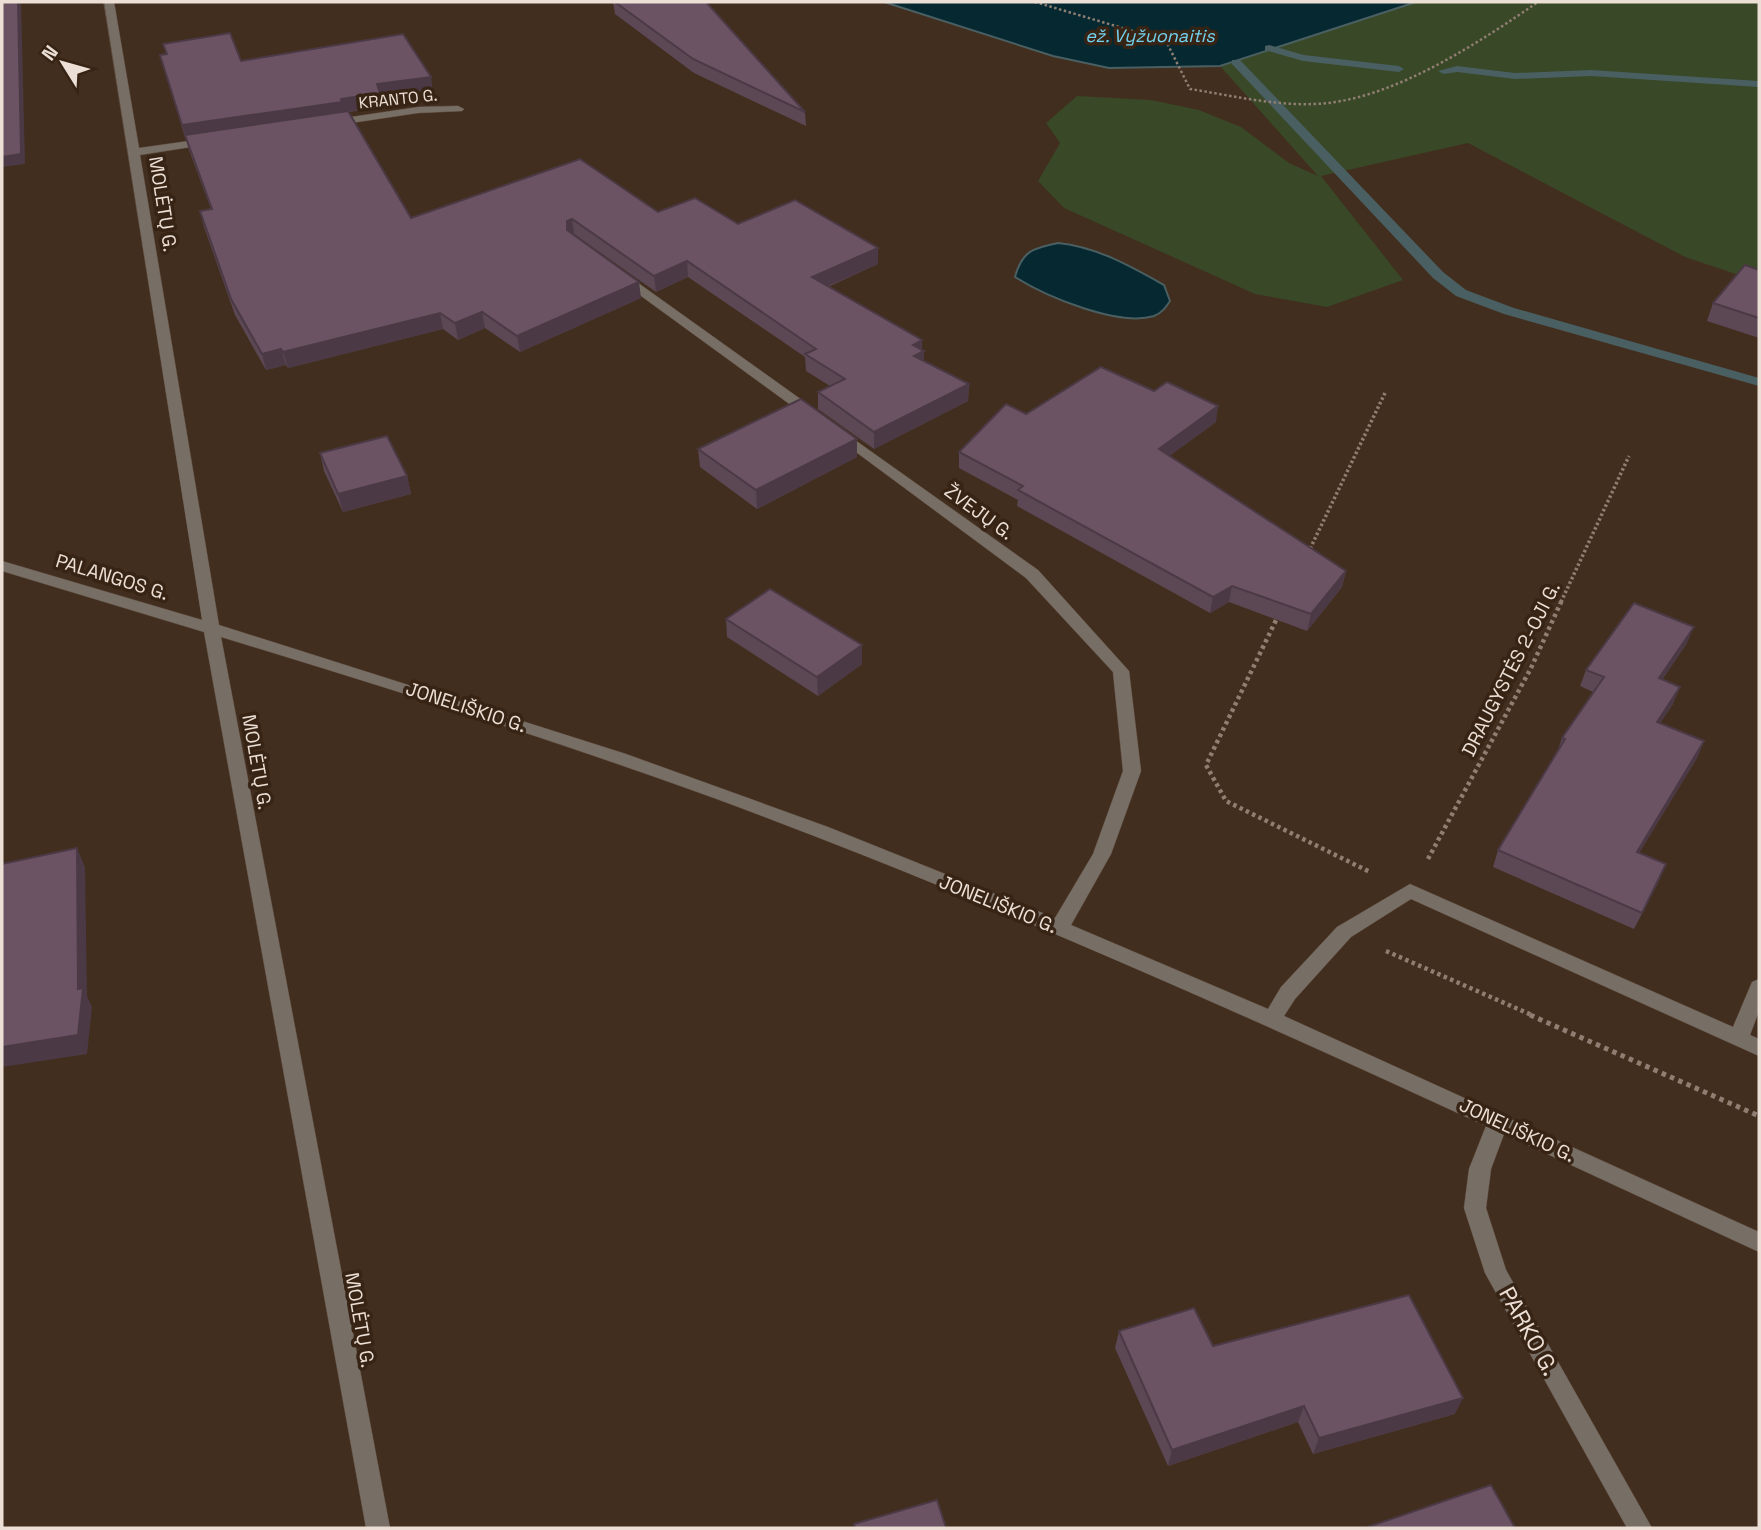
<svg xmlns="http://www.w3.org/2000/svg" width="1761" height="1530" font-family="'Space Grotesk',sans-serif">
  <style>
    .green { fill: #394826 }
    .water { fill: #052831; stroke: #4a5f62; stroke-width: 2 }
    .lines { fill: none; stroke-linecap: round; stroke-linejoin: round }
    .stream { fill: #4a5f62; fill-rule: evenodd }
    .minor-casing { stroke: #5d4a3b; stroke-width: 1 }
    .path-far3 { stroke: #8f7e71; stroke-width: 2.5; stroke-dasharray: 2.5 2.5; stroke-linecap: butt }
    .path-far2 { stroke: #8f7e71; stroke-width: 3.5; stroke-dasharray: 2.5 2.5; stroke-linecap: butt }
    .path-far1 { stroke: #8f7e71; stroke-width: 4.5; stroke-dasharray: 3.5 3.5; stroke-linecap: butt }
    .path { stroke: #8f7e71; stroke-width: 5; stroke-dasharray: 4.5 4.5; stroke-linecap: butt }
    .minor { fill: #776e66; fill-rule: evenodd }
    .wall { fill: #5c4755 }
    .shaded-wall { fill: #4b3a45 }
    .building { fill: #6b5363; stroke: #4b3a45; stroke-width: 2 }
    .labels { text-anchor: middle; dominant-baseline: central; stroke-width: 7; stroke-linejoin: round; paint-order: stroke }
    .far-street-label { font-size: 16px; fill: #ecdfd5; stroke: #372415 }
    .far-water-label { font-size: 18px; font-style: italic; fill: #72d2ef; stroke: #372415 }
    .street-label { font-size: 19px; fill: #ecdfd5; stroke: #372415 }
    .near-street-label { font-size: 23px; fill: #ecdfd5; stroke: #372415 }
  </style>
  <rect width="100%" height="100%" fill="#422e1e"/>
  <polygon class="green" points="1416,2 1759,2 1759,269 1754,280 1685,257 1468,143 1321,176 1403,280 1327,307 1255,294 1064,208 1038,181 1060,143 1046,123 1077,96 1151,100 1199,110 1241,127 1289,163 1318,176 1220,66"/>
  <g class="water">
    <polygon points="884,2 1416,2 1220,66 1109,68 1053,56"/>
    <path d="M1058,243C1097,247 1130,266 1164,285L1170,301C1166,307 1162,313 1154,316C1118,327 1045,296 1015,277C1022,251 1033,248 1058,243Z"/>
  </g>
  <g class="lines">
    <g class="stream">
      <polygon points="1269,45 1304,55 1399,66 1404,69 1399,72 1303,61 1265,50 1265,46"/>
      <polygon points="1232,60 1240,60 1443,272 1466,290 1514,308 1759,378 1759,386 1504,314 1456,296 1433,278 1232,64"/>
      <polygon points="1457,66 1515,73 1591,70 1759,81 1759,87 1591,76 1515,79 1457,72 1444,74 1438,71"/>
    </g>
    <defs>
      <g id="minor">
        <path d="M104,2H114L139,148L210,138L216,141L210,144L140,155L219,625L626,754L828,827L1055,918L1093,854L1123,771L1113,672L1026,578L833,435L831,432L838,428L1038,570L1129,671L1141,771L1111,854L1071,925L1268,1009L1281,987L1337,927L1410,884L1733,1027L1752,982L1759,979V1011L1750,1035L1759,1039V1056L1411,899L1351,937L1295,999L1284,1016L1759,1232V1252L1504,1134L1491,1169L1486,1208L1506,1270L1652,1528H1627L1485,1273L1464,1208L1469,1169L1486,1126C1232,1009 977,895 714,798C551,739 386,687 221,637L390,1528H366L204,632L2,571V561L202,620Z"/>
        <polygon points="458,106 464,109 462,111 418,113 331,126 325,123 331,120 418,107"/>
        <polygon points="620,270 820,413 820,419 810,419 615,277 614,274"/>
      </g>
    </defs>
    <use href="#minor" class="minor-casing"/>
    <path class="path-far3" d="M1035,2L1166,41L1190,89C1235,96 1282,108 1328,103C1399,95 1480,42 1538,2"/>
    <g class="path-far2">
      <polyline points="1308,553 1386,391"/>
      <polyline points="1561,602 1629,456"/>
    </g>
    <g class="path-far1">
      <polyline points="1279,614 1206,765 1226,801 1370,872"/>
      <polyline points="1428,859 1531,668 1562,600"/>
      <polyline points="1386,951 1534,1016"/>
    </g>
    <polyline class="path" points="1530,1015 1759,1116"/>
    <use href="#minor" class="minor"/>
  </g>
  <g class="wall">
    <polygon points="613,2 706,2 805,112 806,126 694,73 615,14"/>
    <polygon points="163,44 241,61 433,91 381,97 383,107 349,112 411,218 658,212 738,224 878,264 828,287 924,351 924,361 969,384 968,401 874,449 818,409 818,392 830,386 806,371 805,357 688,277 656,292 574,234 573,235 641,298 520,352 485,328 458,340 443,329 288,368 286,365 266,370 235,315 204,227 200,211 211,209 189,150 164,69 166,54"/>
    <polygon points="1759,270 1759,338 1707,321 1713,303"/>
    <polygon points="1026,414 1216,422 1169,456 1346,571 1342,587 1307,631 1229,602 1210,613 1017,506 1018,500 959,468 959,452"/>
    <polygon points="857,439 857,457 757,509 700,467 698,449"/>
    <polygon points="320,453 407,476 411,494 343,512 324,471"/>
    <polygon points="726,619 862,664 818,696 727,637"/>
    <polygon points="1687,643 1662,680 1673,704 1660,723 1704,741 1697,758 1639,853 1659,881 1634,929 1493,867 1498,850 1558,750 1562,738 1593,692 1580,686 1586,670"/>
    <polygon points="1119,1331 1213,1346 1455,1414 1313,1454 1298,1422 1168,1466 1115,1348"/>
  </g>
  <g class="shaded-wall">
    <polygon points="18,2 21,2 25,164 2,167 2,157"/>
    <polygon points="431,77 433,91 381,97 383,107 344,112 345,115 186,138 182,125 341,99 377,84"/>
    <polygon points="572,219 574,234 569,236 569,246 567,221"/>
    <polygon points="878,248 878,264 812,293 812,277"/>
    <polygon points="687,261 688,277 656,292 654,276"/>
    <polygon points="639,282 641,298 520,352 517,336"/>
    <polygon points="482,312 485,328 458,340 455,323"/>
    <polygon points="440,313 443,329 288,368 283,352"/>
    <polygon points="922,340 922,352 924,351 924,367 914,373 913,345"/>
    <polygon points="281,349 286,365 266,370 262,354"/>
    <polygon points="969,384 968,401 874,449 874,432"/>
    <polygon points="1218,406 1216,422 1157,465 1159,449"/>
    <polygon points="857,439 857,457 757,509 756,490"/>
    <polygon points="407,476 411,494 343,512 338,494"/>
    <polygon points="1346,571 1342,587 1307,631 1311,614"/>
    <polygon points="1232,586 1229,602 1210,613 1213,597"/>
    <polygon points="1694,627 1687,643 1652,695 1659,678"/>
    <polygon points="862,645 862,664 818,696 817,677"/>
    <polygon points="1680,687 1673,704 1650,738 1657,722"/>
    <polygon points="1704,741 1697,758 1630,868 1637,852"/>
    <polygon points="77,848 85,867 87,996 92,1007 87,1054 2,1067 2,1047 78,989"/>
    <polygon points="1666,864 1659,881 1634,929 1642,913"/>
    <polygon points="1463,1398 1455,1414 1313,1454 1319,1438"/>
    <polygon points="1304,1406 1298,1422 1168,1466 1172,1450"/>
  </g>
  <g class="building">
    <polygon points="2,2 18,2 21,154 2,157"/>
    <polygon points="615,2 706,2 805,112 693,59"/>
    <polygon points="230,33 241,61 403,34 431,77 377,84 380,93 341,99 342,102 182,125 160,55 167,54 163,44"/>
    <polygon points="348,111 411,218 580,159 658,212 695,198 738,224 795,200 878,248 812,277 922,340 913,345 924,351 914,356 969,384 874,432 818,392 845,379 805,354 816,349 687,261 654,276 572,219 567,221 567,230 639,282 517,336 482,312 455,323 440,313 283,352 281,349 262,354 231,299 200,211 212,209 185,135"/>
    <polygon points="1745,265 1759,270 1759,318 1713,303"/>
    <polygon points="1101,367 1154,391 1167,382 1218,406 1159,449 1346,571 1311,614 1232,586 1213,597 1018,490 1023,486 959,452 1006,404 1026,414"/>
    <polygon points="801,399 857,439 756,490 698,449"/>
    <polygon points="387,436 407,476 338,494 320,453"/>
    <polygon points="770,589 862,645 817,677 726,619"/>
    <polygon points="1634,603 1694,627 1659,678 1680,687 1657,722 1704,741 1637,852 1666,864 1642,913 1498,850 1565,739 1562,738 1604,677 1586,670"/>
    <polygon points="77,848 78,989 83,988 78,1035 2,1047 2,864"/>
    <polygon points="1409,1295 1463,1398 1319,1438 1304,1406 1172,1450 1119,1331 1194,1308 1213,1346"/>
    <polygon points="1491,1485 1515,1528 1365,1528"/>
    <polygon points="937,1500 946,1528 855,1528 854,1524"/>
  </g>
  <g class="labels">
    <g class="far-street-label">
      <text transform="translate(398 99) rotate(-6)">KRANTO G.</text>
    </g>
    <g class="far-water-label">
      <text x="1150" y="35">ež. Vyžuonaitis</text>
    </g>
    <g class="street-label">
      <text transform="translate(163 204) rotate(81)">MOLĖTŲ G.</text>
      <text transform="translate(979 512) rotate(36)">ŽVEJŲ G.</text>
      <text transform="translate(112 577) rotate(17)">PALANGOS G.</text>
      <text transform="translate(1511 669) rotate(-63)">DRAUGYSTĖS 2-OJI G.</text>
      <text transform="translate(466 707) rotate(18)">JONELIŠKIO G.</text>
      <text transform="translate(257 762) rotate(80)">MOLĖTŲ G.</text>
      <text transform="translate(998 904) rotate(22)">JONELIŠKIO G.</text>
      <text transform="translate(1517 1130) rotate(25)">JONELIŠKIO G.</text>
      <text transform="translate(360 1320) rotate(80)">MOLĖTŲ G.</text>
    </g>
    <g class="near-street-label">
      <text transform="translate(1529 1331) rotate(61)">PARKO G.</text>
    </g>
  </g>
  <rect width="1761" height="1530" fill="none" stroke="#ecdfd5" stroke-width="7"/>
  <g transform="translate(63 63) rotate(307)" stroke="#372415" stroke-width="5" paint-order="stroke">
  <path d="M0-5L12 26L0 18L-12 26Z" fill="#ecdfd5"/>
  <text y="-10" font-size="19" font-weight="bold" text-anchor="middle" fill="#ecdfd5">N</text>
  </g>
</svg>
